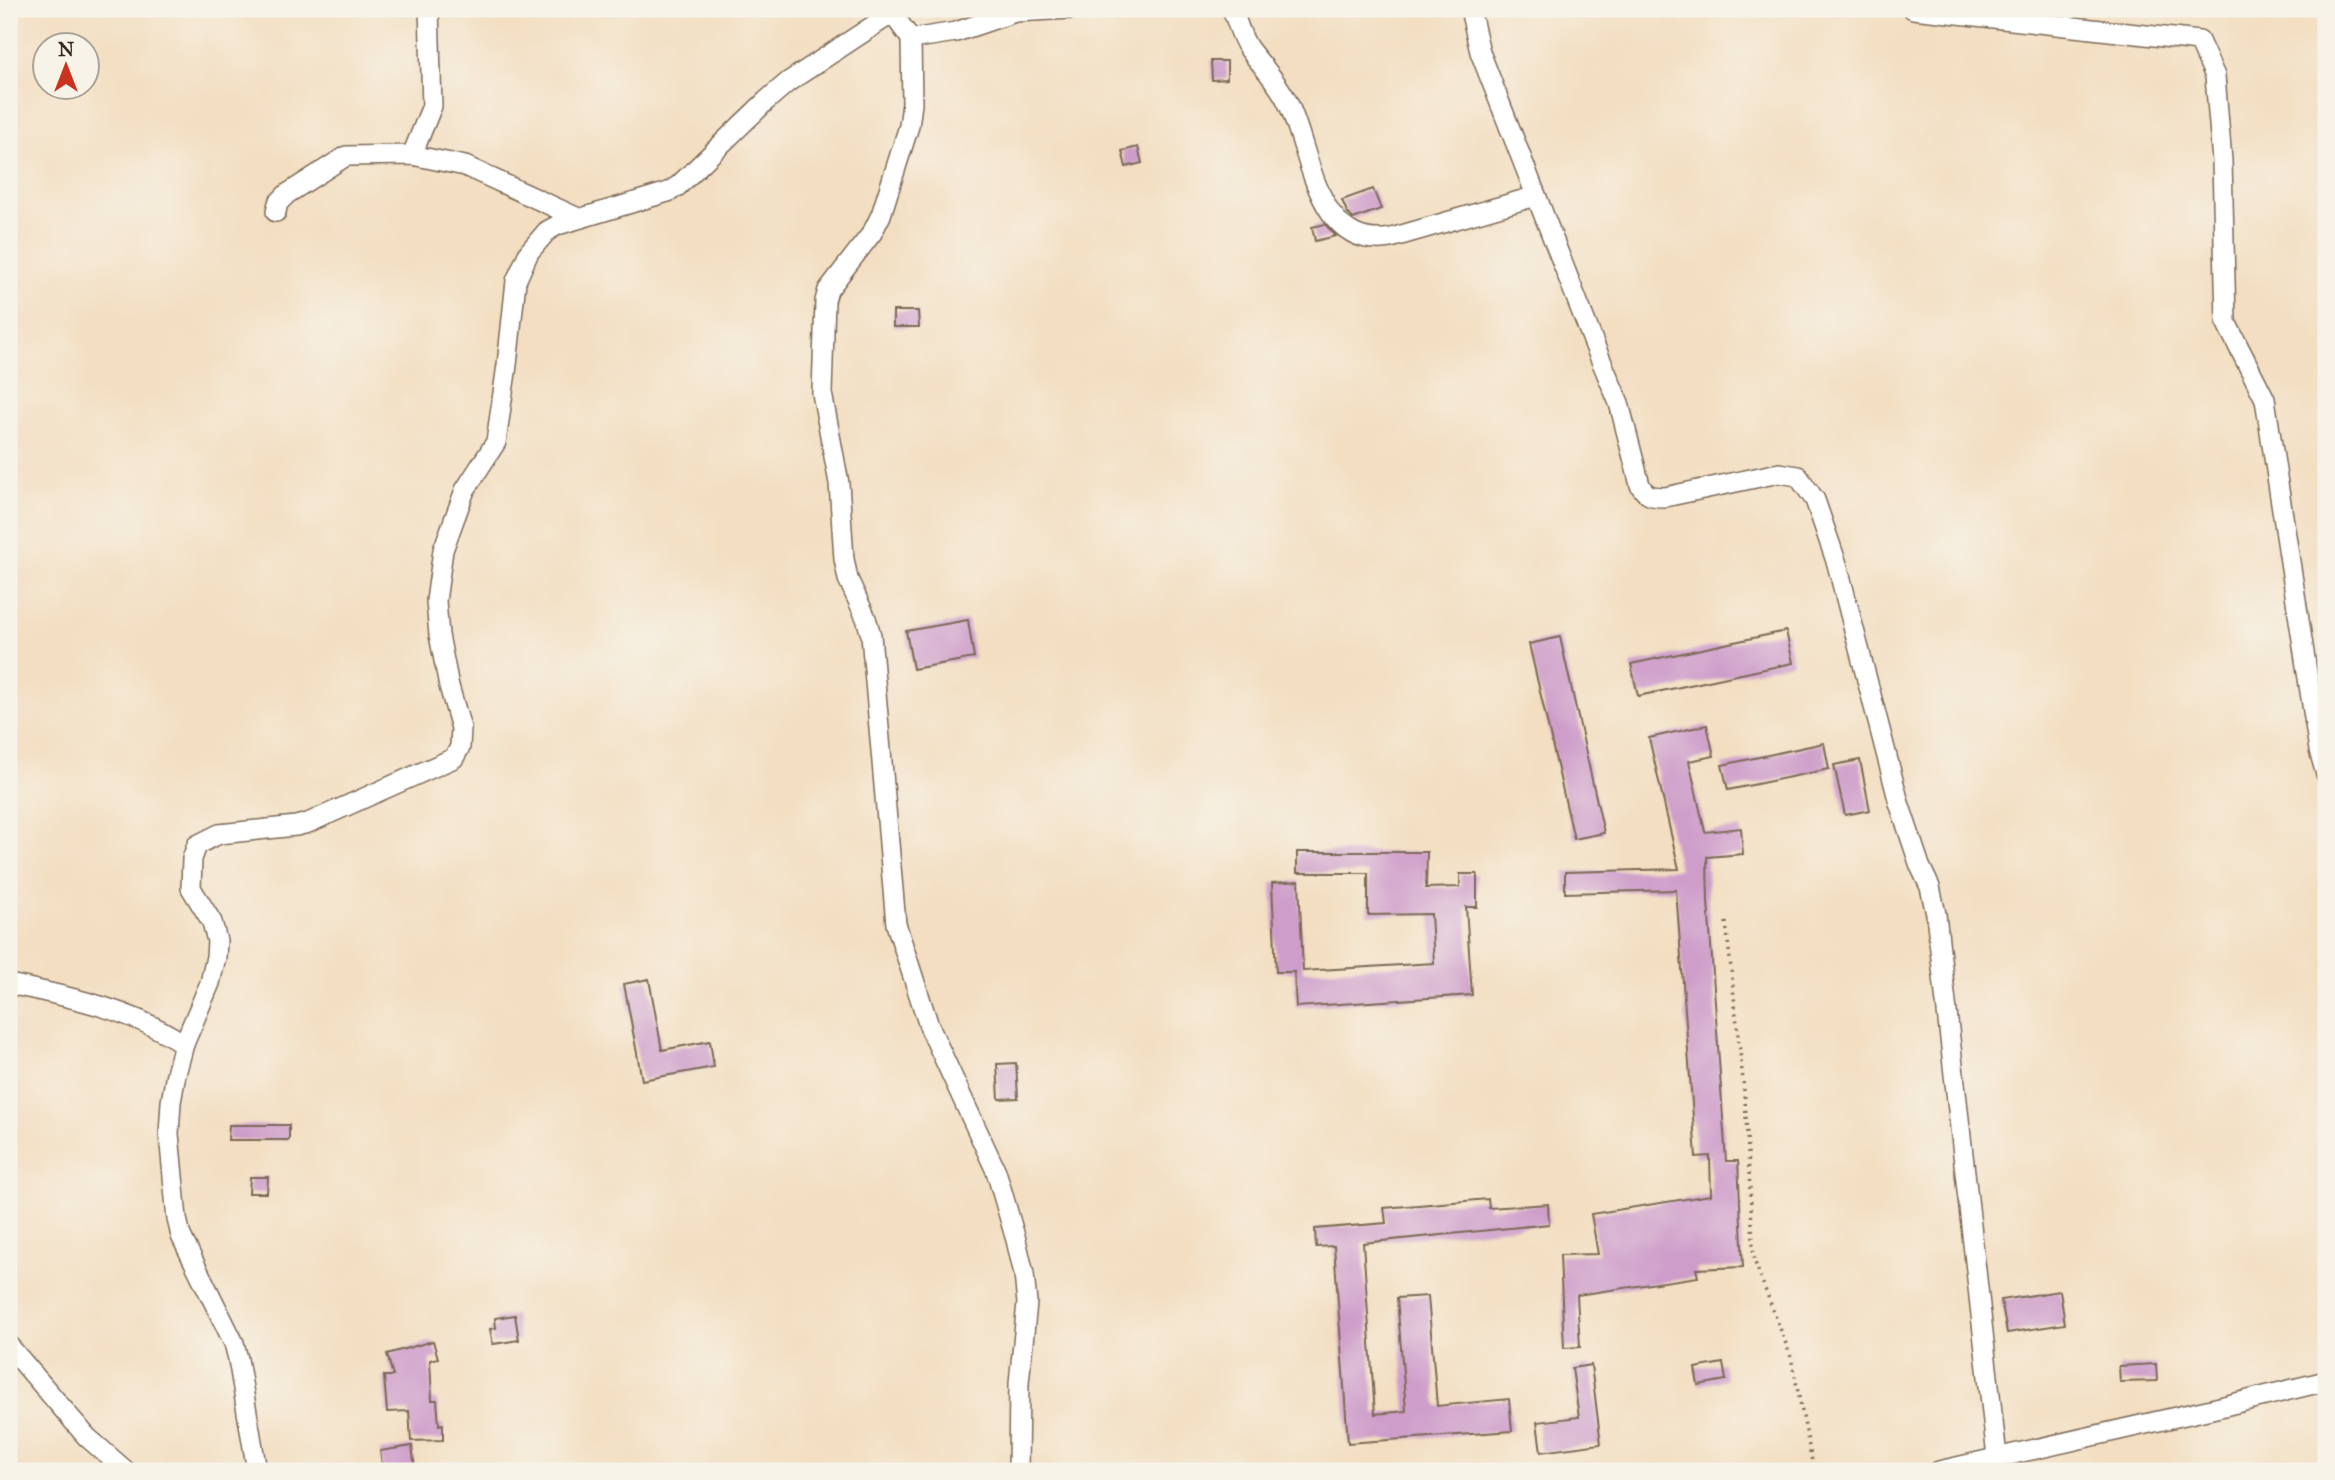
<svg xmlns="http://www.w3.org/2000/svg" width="2335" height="1480" font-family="'IM FELL Great Primer',serif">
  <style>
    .building { fill: #ce9dca }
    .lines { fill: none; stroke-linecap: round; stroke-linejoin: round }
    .minor-casing { stroke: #7b6957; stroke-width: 22 }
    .path { stroke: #7b6957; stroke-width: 3.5; stroke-dasharray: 2 5; stroke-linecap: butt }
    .minor { stroke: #fff; stroke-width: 19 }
  </style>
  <rect width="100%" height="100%" fill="#f7f3e8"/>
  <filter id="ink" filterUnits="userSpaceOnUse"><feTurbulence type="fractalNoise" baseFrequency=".0143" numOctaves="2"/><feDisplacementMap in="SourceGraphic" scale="14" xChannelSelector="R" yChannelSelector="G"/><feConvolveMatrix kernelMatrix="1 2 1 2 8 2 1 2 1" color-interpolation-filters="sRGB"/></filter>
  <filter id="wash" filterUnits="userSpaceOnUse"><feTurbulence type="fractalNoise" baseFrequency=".00686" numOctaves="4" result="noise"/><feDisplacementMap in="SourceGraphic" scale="28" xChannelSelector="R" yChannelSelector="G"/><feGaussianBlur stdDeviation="1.57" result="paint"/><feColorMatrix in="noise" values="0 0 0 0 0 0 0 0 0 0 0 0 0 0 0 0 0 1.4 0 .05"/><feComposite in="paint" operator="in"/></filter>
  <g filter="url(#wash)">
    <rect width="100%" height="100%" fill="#f3dec1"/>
    <g id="blocks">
      <g class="building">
        <polygon points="1211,61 1227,61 1227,79 1212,80"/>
        <polygon points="1138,147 1142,163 1126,167 1122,151"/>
        <polygon points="1373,189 1381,209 1353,219 1347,212 1342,200"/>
        <polygon points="1325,224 1336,236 1315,241 1312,227"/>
        <polygon points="893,311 918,311 919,327 893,327"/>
        <polygon points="968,620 974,658 913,669 906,631"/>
        <polygon points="1786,631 1793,663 1638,696 1631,664"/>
        <polygon points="1560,637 1604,833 1574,839 1529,644"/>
        <polygon points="1707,725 1714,756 1689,761 1705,832 1741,828 1743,854 1707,857 1708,902 1726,1161 1738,1161 1743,1267 1696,1269 1698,1277 1577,1295 1580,1347 1564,1348 1560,1255 1598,1254 1591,1214 1711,1195 1710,1156 1696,1157 1676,890 1565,893 1565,872 1679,869 1649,738"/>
        <polygon points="1824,743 1829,769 1728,790 1722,765"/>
        <polygon points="1860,760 1870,810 1845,815 1834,765"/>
        <polygon points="1297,852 1427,852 1426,888 1460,887 1460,874 1477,874 1477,907 1466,907 1472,995 1296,1007 1294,972 1276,972 1272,883 1299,881 1303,971 1434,963 1431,914 1368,915 1368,873 1297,873"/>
        <polygon points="649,979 662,1050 710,1041 714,1067 642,1080 624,984"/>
        <polygon points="1016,1063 1018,1098 999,1099 997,1064"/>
        <polygon points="229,1125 289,1125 289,1140 228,1140"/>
        <polygon points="250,1177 268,1177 267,1193 249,1193"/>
        <polygon points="1488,1199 1489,1208 1548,1204 1549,1224 1363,1243 1375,1414 1406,1411 1397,1298 1428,1296 1437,1406 1509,1399 1512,1431 1348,1443 1334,1246 1316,1247 1315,1229 1386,1223 1384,1208"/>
        <polygon points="2060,1291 2065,1324 2007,1333 2001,1300"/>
        <polygon points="515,1315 519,1340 493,1344 490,1329 496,1328 495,1318"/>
        <polygon points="433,1341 438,1358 430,1360 432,1400 437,1400 439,1425 443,1424 443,1440 411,1441 409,1411 387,1412 384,1376 393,1376 387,1354"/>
        <polygon points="1723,1363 1726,1380 1698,1385 1695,1368"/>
        <polygon points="2156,1364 2157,1381 2120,1382 2119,1366"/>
        <polygon points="1591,1365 1601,1444 1541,1452 1537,1422 1579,1417 1572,1368"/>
        <polygon points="412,1446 415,1469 383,1471 380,1451"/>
      </g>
    </g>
  </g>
  <g filter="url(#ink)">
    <use href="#blocks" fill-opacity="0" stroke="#7b6957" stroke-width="2"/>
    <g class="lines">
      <defs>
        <g id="minor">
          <polyline points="889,9 911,39 912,104 909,126 881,215 872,233 828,290 825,301 822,393 839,483 844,559 848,579 866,618 871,635 896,924 929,1026 996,1171 1016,1240 1024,1274 1027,1303 1019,1383 1018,1471"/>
          <path d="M1232,9C1237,21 1241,38 1249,49C1262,66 1277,81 1287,101C1311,148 1315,251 1391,238L1536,196"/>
          <path d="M1470,9L1480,52L1595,346L1619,403L1640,485C1646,496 1652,497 1665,497L1779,473L1798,476L1815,500L1837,564L1899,803L1920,866L1930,887L1936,914L1997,1457"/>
          <polyline points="1913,9 2199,41 2215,76 2222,161 2226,322 2265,399 2319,750 2326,774"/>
          <polyline points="911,39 956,32 1015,12 1071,9"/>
          <polyline points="412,155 432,106 429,9"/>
          <polyline points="276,212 278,203 287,194 346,156 412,155 465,166 578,218"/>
          <path d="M9,984C70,997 131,1009 184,1044"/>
          <polyline points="9,1346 87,1437 126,1471"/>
          <polyline points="257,1471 238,1359 234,1343 181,1236 177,1219 169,1134 171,1102 176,1074 184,1044 210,983 216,957 217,941 212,922 191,888 192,859 197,845 219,834 296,826 308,823 454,758 460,747 461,728 449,686 439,635 436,601 443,550 465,490 496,442 507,365 516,281 529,252 547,231 558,225 668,192 678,186 766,101 788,82 891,14"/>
          <polyline points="1939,1471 2220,1407 2326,1381"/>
        </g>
      </defs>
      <use href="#minor" class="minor-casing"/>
      <polyline class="path" points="1726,922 1745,1099 1754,1260 1791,1357 1814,1471"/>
      <use href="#minor" class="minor"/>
    </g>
  </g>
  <rect width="2335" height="1480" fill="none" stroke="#f7f3e8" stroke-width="35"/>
  <g transform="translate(66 66)"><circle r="33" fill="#f7f3e8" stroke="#aca397" stroke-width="2"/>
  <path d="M0-5L12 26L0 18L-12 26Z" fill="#c8321e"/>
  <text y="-10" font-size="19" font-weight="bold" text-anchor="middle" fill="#3b2a1e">N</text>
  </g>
</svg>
